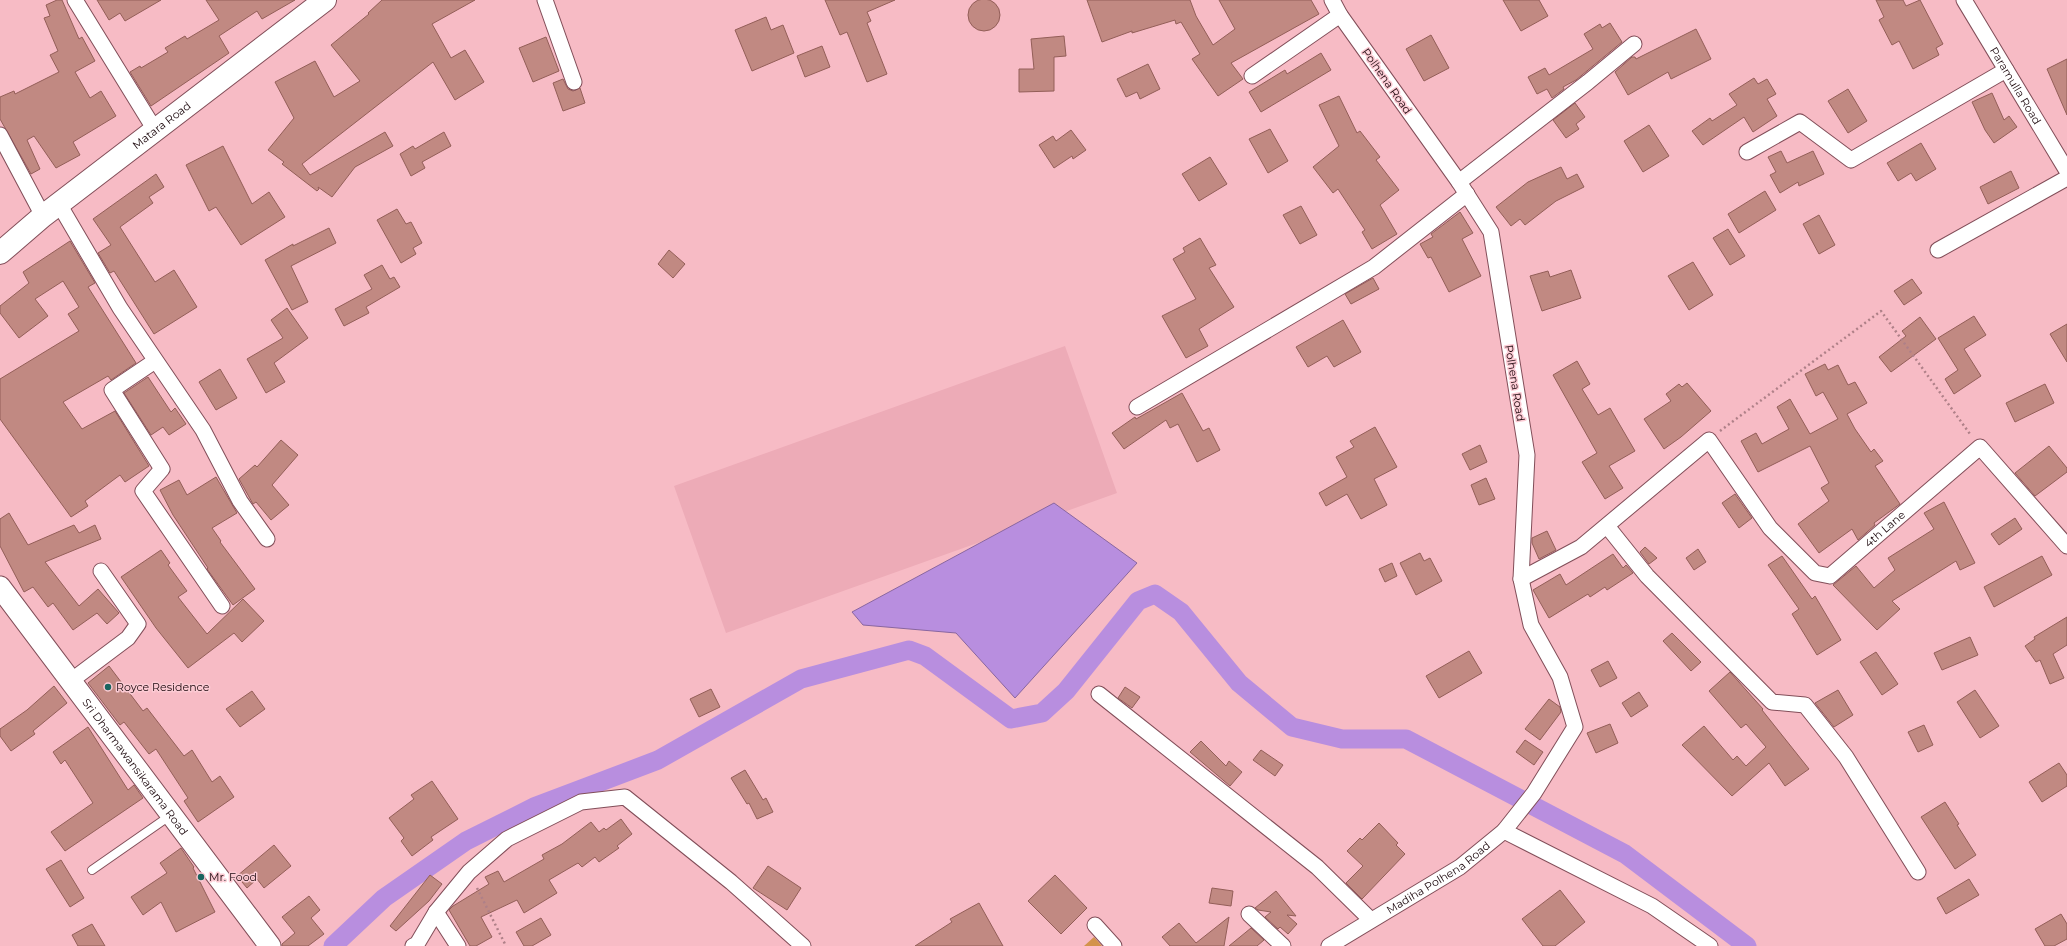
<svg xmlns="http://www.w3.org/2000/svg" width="2067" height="946" font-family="Montserrat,sans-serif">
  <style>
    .built { fill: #edabb7 }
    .green { fill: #d3934c }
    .water { fill: #b88edf; stroke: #8966a0 }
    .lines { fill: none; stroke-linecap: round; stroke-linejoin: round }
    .canal { stroke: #b88edf; stroke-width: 19 }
    .building { fill: #c18982; stroke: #935e58 }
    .lane-casing { stroke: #824e59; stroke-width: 10 }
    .street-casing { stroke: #824e59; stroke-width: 17 }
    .secondary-casing { stroke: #824e59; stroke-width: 23 }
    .highway-casing { stroke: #824e59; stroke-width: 24 }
    .path { stroke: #af8088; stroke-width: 2.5; stroke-dasharray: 2 3; stroke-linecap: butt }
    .lane { stroke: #fff; stroke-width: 8 }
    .street { stroke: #fff; stroke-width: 15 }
    .secondary { stroke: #fff; stroke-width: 21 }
    .highway { stroke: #fff; stroke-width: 22 }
    .poi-dot { fill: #19655f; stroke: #fccbd4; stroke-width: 1.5 }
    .labels { text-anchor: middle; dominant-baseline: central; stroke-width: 3; stroke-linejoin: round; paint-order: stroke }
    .street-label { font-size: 11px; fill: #1c080d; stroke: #fccbd4 }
    .poi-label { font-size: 11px; fill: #1c080d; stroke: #fccbd4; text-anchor: start }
  </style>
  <rect width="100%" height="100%" fill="#f7bbc5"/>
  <polygon class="built" points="1065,346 1117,493 726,633 674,486"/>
  <polygon class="green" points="1094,937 1102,946 1084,946"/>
  <polygon class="water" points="1054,503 1137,563 1015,698 956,633 863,625 852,612"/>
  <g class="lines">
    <polyline class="canal" points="333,946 384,898 466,841 534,807 658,760 801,679 909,650 925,656 1011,719 1042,713 1066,691 1138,601 1155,594 1181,612 1239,683 1292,727 1342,739 1406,739 1625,854 1747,946"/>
  </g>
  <g class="building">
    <circle cx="984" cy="15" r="16"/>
    <polygon points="57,0 62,0 79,39 82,37 95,61 75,72 90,98 101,91 116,116 73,142 80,155 56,168 34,136 27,140 40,169 31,174 0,119 0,97 14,91 15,94 59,72 50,55 58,51 44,18 50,16 46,5"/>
    <polygon points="97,0 161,0 125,21 120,13 109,20"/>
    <polygon points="206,0 295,0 262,19 257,11 219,36 229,53 151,106 130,72 140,66 141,68 168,52 165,48 185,36 187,39 219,20"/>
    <polygon points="382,0 475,0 432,24 451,58 465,50 484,82 455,100 433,62 302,164 310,175 385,132 393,146 355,167 332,197 318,187 319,189 317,191 282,164 284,162 268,150 294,118 275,82 315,61 334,97 360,81 331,45 369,14 368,13"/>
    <polygon points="825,0 895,0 867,12 871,21 867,23 887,74 867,82 847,32 840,35"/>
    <polygon points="1087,0 1190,0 1196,16 1213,45 1235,29 1219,0 1311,0 1319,14 1231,63 1243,79 1218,96 1192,59 1200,54 1181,22 1176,24 1175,20 1132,33 1132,31 1102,42"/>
    <polygon points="1503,0 1539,0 1548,16 1521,31"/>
    <polygon points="1876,0 1903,0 1906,6 1920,0 1943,44 1936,48 1939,55 1913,69 1899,41 1892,45 1879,20 1884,17"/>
    <polygon points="766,17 771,30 783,25 794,53 752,71 735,30"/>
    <polygon points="1610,23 1622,42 1576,80 1563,87 1564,89 1552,98 1547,89 1537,94 1528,77 1545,68 1549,75 1593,49 1584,34 1600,24 1602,28"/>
    <polygon points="1696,29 1711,59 1671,79 1668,72 1628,95 1615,72 1632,57 1635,57 1636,59"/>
    <polygon points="1431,35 1449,68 1424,81 1406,49"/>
    <polygon points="1064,36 1066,56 1054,57 1054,91 1019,92 1019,69 1034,69 1031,39"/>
    <polygon points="546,37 559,71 533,82 519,48"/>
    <polygon points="822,46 830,67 805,77 797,56"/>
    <polygon points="1321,53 1331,70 1261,112 1249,92 1285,70 1287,74"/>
    <polygon points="2067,59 2067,115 2047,69"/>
    <polygon points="1148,64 1160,89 1140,99 1137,92 1126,97 1117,79"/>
    <polygon points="1754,78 1758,84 1767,79 1776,94 1767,99 1777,116 1753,132 1744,117 1703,145 1692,131 1710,118 1712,121 1737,105 1729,94"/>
    <polygon points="563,79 568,89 573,91 580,88 585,103 563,111 553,83"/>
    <polygon points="1848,89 1867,121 1848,133 1828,101"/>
    <polygon points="1992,93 2004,120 2009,116 2017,127 1994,143 1985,130 1972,102"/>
    <polygon points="1339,96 1357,133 1360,131 1380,157 1376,160 1399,190 1380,205 1397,234 1372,249 1362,232 1365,230 1338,189 1333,193 1313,167 1339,146 1319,105"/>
    <polygon points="1575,103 1585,117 1576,124 1579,129 1566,138 1553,120"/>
    <polygon points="1649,125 1669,156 1643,172 1624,141"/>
    <polygon points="1270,129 1288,161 1268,173 1249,139"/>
    <polygon points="1071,130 1086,150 1073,159 1072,156 1054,168 1039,145 1053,136 1056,141"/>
    <polygon points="444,132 451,146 422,162 425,168 411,176 400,154 413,146 415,149"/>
    <polygon points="1921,143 1936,169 1916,181 1911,173 1898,181 1887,163"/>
    <polygon points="223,146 252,204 269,192 285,217 241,245 216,207 209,211 186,165"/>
    <polygon points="1781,151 1787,163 1813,151 1824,174 1799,186 1798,182 1780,193 1770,175 1776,172 1768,157"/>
    <polygon points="1210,157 1227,184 1199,201 1182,174"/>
    <polygon points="1561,167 1567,179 1577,174 1584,187 1556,201 1525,225 1520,219 1511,226 1496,207 1528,182"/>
    <polygon points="2011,171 2019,188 1988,204 1980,187"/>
    <polygon points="156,174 164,187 149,197 153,203 120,227 155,282 174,270 197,307 154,334 114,271 110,273 98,253 111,245 93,219"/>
    <polygon points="1765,191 1776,210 1739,233 1728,214"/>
    <polygon points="1301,206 1317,235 1300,244 1283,215"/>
    <polygon points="397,209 406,224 411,222 422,243 413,248 416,254 401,263 377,220"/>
    <polygon points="1460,212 1473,233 1462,239 1481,276 1449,292 1431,257 1428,258 1420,244 1433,237 1431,234"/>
    <polygon points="1819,215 1835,245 1819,254 1803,224"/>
    <polygon points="329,228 336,243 291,266 308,302 292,310 265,260 293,244 293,246"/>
    <polygon points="1728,229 1745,256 1730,265 1713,238"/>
    <polygon points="1200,238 1216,265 1209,268 1234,307 1199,329 1208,346 1186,358 1162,316 1196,299 1173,259 1185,252 1183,248"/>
    <polygon points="70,241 95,283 88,287 136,363 111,380 108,376 63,402 82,429 115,411 149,466 125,482 120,475 85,501 88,506 71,517 0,419 0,379 79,331 68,314 79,307 63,281 35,299 48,316 19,338 0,313 0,306 29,283 23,272"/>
    <polygon points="669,250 685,264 673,278 658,264"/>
    <polygon points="1693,262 1713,295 1689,310 1668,276"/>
    <polygon points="382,265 390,279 394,277 400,287 366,307 369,313 344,326 335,309 372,289 364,275"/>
    <polygon points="1571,270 1581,298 1542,311 1530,276 1548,271 1550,277"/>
    <polygon points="1373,278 1379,289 1351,304 1345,294"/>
    <polygon points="1912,279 1922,293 1904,305 1894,291"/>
    <polygon points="287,308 308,338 274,363 285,382 266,393 247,359 283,338 271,320"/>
    <polygon points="1974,316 1986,335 1964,349 1981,376 1954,394 1945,379 1958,370 1938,338"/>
    <polygon points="1920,317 1936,339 1891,372 1879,357 1906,336 1902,331"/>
    <polygon points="1343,320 1361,352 1334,367 1327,356 1308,367 1296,347"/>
    <polygon points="2067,324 2067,362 2050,334"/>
    <polygon points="1577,361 1590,384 1582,389 1598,415 1610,408 1635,451 1609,466 1623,488 1605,499 1582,462 1597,453 1553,375"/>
    <polygon points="1825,364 1828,370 1838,365 1848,385 1855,382 1867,403 1847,414 1855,429 1871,452 1874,449 1883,461 1875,466 1900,504 1874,523 1875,525 1858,540 1852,529 1819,553 1798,524 1829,501 1821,488 1829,483 1810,446 1758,472 1741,441 1756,433 1762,444 1789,429 1777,407 1790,399 1810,434 1838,419 1823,392 1816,396 1805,374"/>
    <polygon points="220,369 237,398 216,410 199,382"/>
    <polygon points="148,377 171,412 175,408 186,424 169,435 163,427 151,435 124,393"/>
    <polygon points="1687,383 1711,411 1681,437 1664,449 1644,419 1671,401 1666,394 1679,384 1682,387"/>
    <polygon points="2045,384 2054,403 2015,422 2006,403"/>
    <polygon points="1182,393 1203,431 1209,428 1220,450 1197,462 1178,424 1170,428 1166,420 1124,449 1112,433 1135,417 1136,419"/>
    <polygon points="1375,427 1397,467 1374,479 1387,505 1361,519 1347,494 1326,506 1319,493 1347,477 1336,457 1354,447 1350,441"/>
    <polygon points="281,440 298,455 272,485 289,505 271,520 256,502 253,504 239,479 255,465 257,467"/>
    <polygon points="1480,445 1487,462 1470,470 1462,454"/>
    <polygon points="2049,446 2067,468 2067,472 2035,496 2015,473"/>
    <polygon points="216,477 237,513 212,528 221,541 220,542 255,589 233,605 207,569 208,568 173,515 160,490 179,480 187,495"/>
    <polygon points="1486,478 1495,499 1479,505 1471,485"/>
    <polygon points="1735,494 1752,518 1739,528 1722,503"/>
    <polygon points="1944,502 1975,563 1960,570 1956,561 1892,601 1900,609 1877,630 1833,585 1856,566 1874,588 1895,570 1888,558 1934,529 1924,513"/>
    <polygon points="9,513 28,545 74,525 79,533 95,525 101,539 45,562 79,606 98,589 119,613 107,624 97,613 73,630 53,603 48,607 33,587 24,592 0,546 0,519"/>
    <polygon points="2015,518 2022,529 1999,545 1991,534"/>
    <polygon points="1547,531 1556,550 1539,559 1532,543 1532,538"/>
    <polygon points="1645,547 1657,558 1649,564 1640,552"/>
    <polygon points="1698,549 1706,562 1694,570 1686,558"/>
    <polygon points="161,550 170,563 168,565 187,591 178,597 207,634 243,599 264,621 242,642 234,633 188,668 156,628 121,577"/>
    <polygon points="1420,553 1424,561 1430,558 1442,581 1416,595 1400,563"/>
    <polygon points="1613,554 1623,568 1626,565 1633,573 1607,590 1605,587 1590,597 1588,594 1549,618 1533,590 1560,574 1566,585"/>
    <polygon points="1782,556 1812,599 1815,596 1841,640 1817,655 1792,614 1799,609 1768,565"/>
    <polygon points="2042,556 2052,575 1994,607 1984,587"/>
    <polygon points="1392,563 1397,576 1385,582 1379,569"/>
    <polygon points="2067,617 2067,645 2053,654 2064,678 2050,684 2040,660 2036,662 2025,646 2035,639 2034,637"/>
    <polygon points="1672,633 1701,662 1691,671 1663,641"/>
    <polygon points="1970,637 1978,655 1942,670 1934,653"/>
    <polygon points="1469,651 1482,673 1439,698 1426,676"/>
    <polygon points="1876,652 1898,684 1882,695 1860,662"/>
    <polygon points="1608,661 1617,678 1600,687 1591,670"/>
    <polygon points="109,666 143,711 147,708 184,756 192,750 212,782 220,776 234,797 198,822 184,801 188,798 156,749 149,754 124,722 120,725 88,683"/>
    <polygon points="1730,672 1763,709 1762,710 1809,769 1785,786 1769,763 1732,796 1682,745 1704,726 1733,760 1737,756 1746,766 1766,747 1746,724 1741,728 1709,691"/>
    <polygon points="54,686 67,703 33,731 35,734 11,751 0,736 0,729 27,710"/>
    <polygon points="1125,687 1140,697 1132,708 1118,698"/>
    <polygon points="711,689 720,707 699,717 690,699"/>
    <polygon points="1838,690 1853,715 1834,727 1815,703"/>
    <polygon points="1975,690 1999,726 1980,738 1957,702"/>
    <polygon points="252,691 265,709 240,727 226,709"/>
    <polygon points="1639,692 1648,706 1631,717 1622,703"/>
    <polygon points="1549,699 1560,707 1561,712 1540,740 1525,729"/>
    <polygon points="1610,724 1618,743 1596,753 1587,733"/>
    <polygon points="1924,725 1933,745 1918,752 1908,732"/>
    <polygon points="88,727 128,790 134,785 143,798 65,851 51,832 93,803 65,760 61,764 53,752"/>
    <polygon points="1525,740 1543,752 1534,765 1516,752"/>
    <polygon points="1201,741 1226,766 1229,761 1242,772 1230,786 1190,752"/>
    <polygon points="1261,750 1283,765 1275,776 1253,760"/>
    <polygon points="2059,763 2067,775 2067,786 2042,802 2029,782"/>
    <polygon points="745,770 763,800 766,798 773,812 757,819 749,803 747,804 731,778"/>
    <polygon points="432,781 458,819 431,837 433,840 412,856 401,841 404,838 389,818 414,799 411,795"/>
    <polygon points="1945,802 1959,824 1957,825 1976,855 1955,869 1921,817"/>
    <polygon points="621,819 632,834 617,846 619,848 599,862 595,857 582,867 578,863 549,880 557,893 524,913 517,900 481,917 492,937 476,946 470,946 449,910 453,906 489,884 485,877 498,871 504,882 544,859 542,855 562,844 591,822 599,832 604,828 606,830"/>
    <polygon points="1379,823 1398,843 1396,845 1405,854 1362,899 1346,883 1363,866 1347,851 1360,838 1362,840"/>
    <polygon points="274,845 291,866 264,888 257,879 247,888 237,876"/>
    <polygon points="181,848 194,867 193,868 215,912 176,932 161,902 143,915 131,897 167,873 160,863"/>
    <polygon points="61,860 84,898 70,907 46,869"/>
    <polygon points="768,866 801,888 787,910 753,888"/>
    <polygon points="430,875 442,884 429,901 396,931 390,926"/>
    <polygon points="1055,875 1087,908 1061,934 1028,901"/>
    <polygon points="1969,879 1979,895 1946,914 1937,898"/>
    <polygon points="1212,888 1233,891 1231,906 1209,903"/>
    <polygon points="1560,890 1585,922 1555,946 1543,946 1522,919"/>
    <polygon points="1276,891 1296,916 1287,915 1297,924 1288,934 1280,927 1278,929 1265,917 1271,912 1258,910 1255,908"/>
    <polygon points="309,896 320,910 311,918 324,934 308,946 282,946 282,944 295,933 282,917"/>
    <polygon points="979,903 1003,946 915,946 952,922 950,919"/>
    <polygon points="2061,914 2067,924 2067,939 2054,946 2045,946 2035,929"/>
    <polygon points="1229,917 1224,946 1170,946 1162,937 1179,923 1196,943"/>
    <polygon points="541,918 551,935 532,946 524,946 516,932"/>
    <polygon points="92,924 105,946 78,946 72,935"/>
    <polygon points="1251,928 1264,940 1257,946 1229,946"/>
  </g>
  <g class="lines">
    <defs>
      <polyline id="lane" points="92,870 171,815"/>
      <g id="street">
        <polyline points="75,0 155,130"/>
        <polyline points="545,0 574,82"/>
        <path id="s1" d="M1964,0L2067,171"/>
        <polyline points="1252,76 1340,15"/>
        <polyline points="0,135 43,216"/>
        <polyline points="1747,152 1800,122 1851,160 2006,70"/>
        <polyline points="1459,182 1588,82 1634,44"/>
        <polyline points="59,204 120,308 203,430 240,501 267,539"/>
        <polyline points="1938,250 2067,178"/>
        <polyline points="155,361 112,390 162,469 143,491 222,606"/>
        <polyline points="1137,407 1374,267 1467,194"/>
        <polyline points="1607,526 1647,576 1772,702 1805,705 1846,757 1918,872"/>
        <path id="s2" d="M1521,579L1581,547L1709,440L1770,528L1815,573L1830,576L1980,447L2067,546"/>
        <polyline points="72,680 128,638 138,624 101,571"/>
        <polyline points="1099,694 1317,867 1371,920"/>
        <polyline points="1504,831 1652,906 1710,946"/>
        <polyline points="436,912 458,946"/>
        <polyline points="1249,914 1283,946"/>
        <polyline points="1095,925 1114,946"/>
        <polyline points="413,946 417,944 436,912 469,872 507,839 581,802 625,797 731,882 803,946"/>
        <path id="s3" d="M1329,946L1460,867L1504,831L1534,793L1575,727L1560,677L1531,625L1521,579L1527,455L1491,232L1459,182L1340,15L1332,0"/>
      </g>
      <g id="secondary">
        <path id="s4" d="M0,587L270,946"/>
      </g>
      <g id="highway">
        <path id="s5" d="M0,253L43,216L325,0"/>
      </g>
    </defs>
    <use href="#lane" class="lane-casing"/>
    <use href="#street" class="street-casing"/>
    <use href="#secondary" class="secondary-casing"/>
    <use href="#highway" class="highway-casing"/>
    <g class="path">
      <polyline points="1720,431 1881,311 1970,434"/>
      <polyline points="477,888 506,946"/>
    </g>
    <use href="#lane" class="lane"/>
    <use href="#street" class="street"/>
    <use href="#secondary" class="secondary"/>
    <use href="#highway" class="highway"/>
  </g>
  <g class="poi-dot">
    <circle cx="108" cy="687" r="4"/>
    <circle cx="201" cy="877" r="4"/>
  </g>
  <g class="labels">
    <g class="street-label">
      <text transform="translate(1387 81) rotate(55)">Polhena Road</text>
      <text stroke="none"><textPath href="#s1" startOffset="100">Paramulla Road</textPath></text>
      <text stroke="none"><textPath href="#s5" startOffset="206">Matara Road</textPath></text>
      <text transform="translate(1515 383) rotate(81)">Polhena Road</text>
      <text stroke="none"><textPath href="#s2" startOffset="493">4th Lane</textPath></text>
      <text stroke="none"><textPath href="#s4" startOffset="225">Sri Dharmawansikarama Road</textPath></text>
      <text stroke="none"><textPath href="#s3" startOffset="129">Madiha Polhena Road</textPath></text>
    </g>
    <g class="poi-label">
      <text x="116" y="687">Royce Residence</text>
      <text x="209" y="877">Mr. Food</text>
    </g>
  </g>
</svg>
